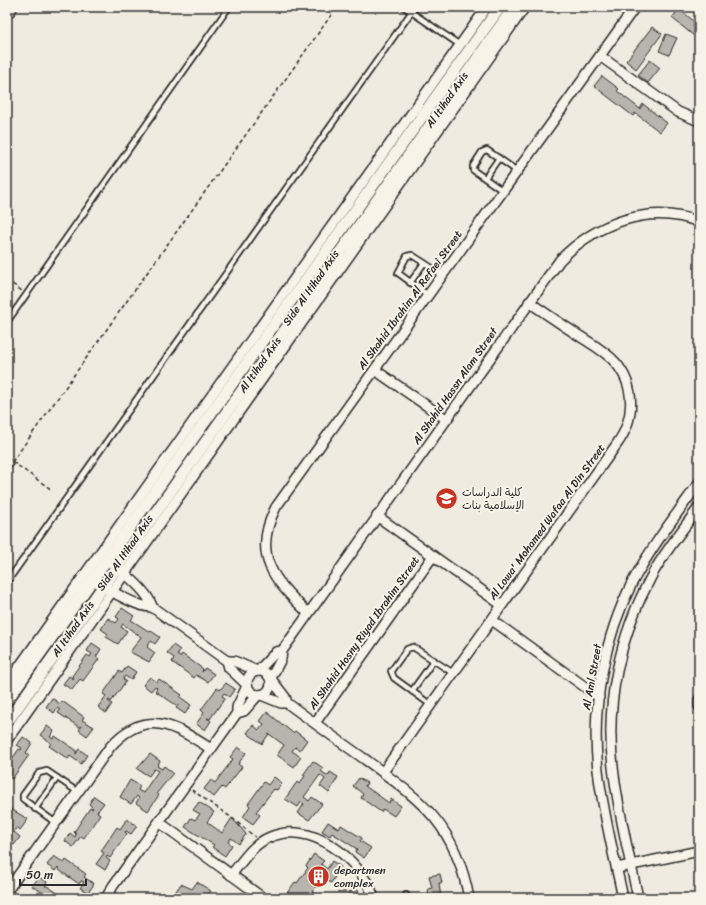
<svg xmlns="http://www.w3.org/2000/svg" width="706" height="905" font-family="Sriracha,'Playpen Sans Arabic',sans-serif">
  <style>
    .building { fill: #b8b5ae; stroke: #2b2b2b }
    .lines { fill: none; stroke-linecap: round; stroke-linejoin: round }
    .service-casing { stroke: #2b2b2b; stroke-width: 8 }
    .minor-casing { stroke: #2b2b2b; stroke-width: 12 }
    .tertiary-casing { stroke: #2b2b2b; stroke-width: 14 }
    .primary-casing { stroke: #2b2b2b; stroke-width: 17 }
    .path { stroke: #2b2b2b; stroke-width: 1.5; stroke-dasharray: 4 3; stroke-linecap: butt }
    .service { stroke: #f7f3e8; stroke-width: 4.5 }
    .minor { stroke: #f7f3e8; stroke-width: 9 }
    .tertiary { stroke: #f7f3e8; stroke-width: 11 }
    .primary { stroke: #f7f3e8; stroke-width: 14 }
    .labels { text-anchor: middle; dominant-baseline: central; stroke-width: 4; stroke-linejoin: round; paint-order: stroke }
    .street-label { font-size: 11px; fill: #2b2b2b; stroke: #f7f3e8 }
    .poi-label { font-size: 11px; fill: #2b2b2b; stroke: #f7f3e8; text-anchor: start }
  </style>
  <rect width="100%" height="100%" fill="#efebe0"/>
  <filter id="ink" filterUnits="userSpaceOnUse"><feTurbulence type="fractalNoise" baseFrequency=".025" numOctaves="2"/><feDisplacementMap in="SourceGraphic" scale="8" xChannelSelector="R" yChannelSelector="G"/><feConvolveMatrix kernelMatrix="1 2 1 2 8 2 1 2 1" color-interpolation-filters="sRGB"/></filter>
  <g filter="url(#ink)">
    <g class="building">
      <polygon points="679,9 695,22 693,25 699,29 699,40 672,18"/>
      <polygon points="652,27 662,34 636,69 626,61"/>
      <polygon points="666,34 677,38 669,55 659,51"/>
      <polygon points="650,60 660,68 648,83 638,75"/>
      <polygon points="602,76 619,89 617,91 640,109 643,104 667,123 660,132 635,113 633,116 594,86"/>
      <polygon points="122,608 134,616 131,620 150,632 151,631 160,637 155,644 151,641 147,647 155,653 149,662 130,652 141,637 123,624 121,627 127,631 118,644 106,637 108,634 101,629 108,618 116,623 119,619 116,617"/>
      <polygon points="92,643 101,649 96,657 99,659 83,681 80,679 72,690 63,684 69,676 74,679 72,676 87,655 90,657 92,654 87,651"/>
      <polygon points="173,645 180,650 177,655 180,657 182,654 203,669 202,672 205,668 214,674 208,682 196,675 194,678 172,662 174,658 167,653"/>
      <polygon points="127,666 136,672 131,680 125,676 123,679 126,681 111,702 109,700 108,701 112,704 106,713 98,707 106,696 103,694 119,671 122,673"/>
      <polygon points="150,677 157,682 159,679 182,695 180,697 191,705 185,714 176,708 179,704 176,705 155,691 157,688 155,686 151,691 143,685"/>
      <polygon points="226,683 235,689 229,697 224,693 222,696 225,698 210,719 207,718 211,721 205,730 196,724 204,713 201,710 217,688 220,690"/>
      <polygon points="52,698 60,704 62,701 84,717 82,720 94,727 87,736 79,730 82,726 79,727 58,713 60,710 57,708 54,713 46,707"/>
      <polygon points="267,712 293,733 295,731 307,740 300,750 295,747 292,751 301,757 294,767 277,755 284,745 269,734 262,744 247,733 253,725 259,730 264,724 260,721"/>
      <polygon points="47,726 54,731 50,737 53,739 55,736 76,750 76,754 79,749 87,755 81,764 70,756 68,759 49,746 51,743 40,735"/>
      <polygon points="23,737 32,743 26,753 29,755 12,779 9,777 7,780 7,766 19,749 21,750 22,748 17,745"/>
      <polygon points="238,747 246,753 238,764 242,767 225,789 222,787 214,797 204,789 211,780 215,783 233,759 230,757"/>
      <polygon points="150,754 160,761 157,766 162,769 164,766 173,773 157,793 159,795 148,811 136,803 139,798 137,796 131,804 120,797 130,780 140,786 138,790 143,793 158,771 154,769 149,776 137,769"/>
      <polygon points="313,761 323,768 321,771 328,776 330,772 338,777 329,793 320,786 325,779 320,775 304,797 309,801 312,797 322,804 309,820 298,813 304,804 301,802 298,807 285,799 297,782 299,784 305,776 303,775"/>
      <polygon points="274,777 282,783 277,790 274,789 256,812 260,815 253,824 243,817 250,806 248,804 264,782 268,785"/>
      <polygon points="359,778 367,783 365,786 389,803 391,799 401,806 394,816 383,809 381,812 361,798 363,794 353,786"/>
      <polygon points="94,796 104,803 97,812 100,814 84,838 81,836 73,847 65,841 70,833 75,837 76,834 74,832 90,808 92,809 93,808 89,804"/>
      <polygon points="199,802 214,812 207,822 222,833 232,818 246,834 239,844 231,838 228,842 232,845 225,856 212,847 214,845 185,827 191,818 195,820 200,814 193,810"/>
      <polygon points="7,807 28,819 20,830 17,827 14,832 20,837 14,845 7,841"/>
      <polygon points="127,819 137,826 131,834 126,831 125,832 127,834 110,858 107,856 106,858 110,861 105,870 96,864 104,853 101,851 117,827 120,829"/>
      <polygon points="328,822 339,829 341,825 362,838 360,841 371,848 364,858 355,852 357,849 332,833 330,836 322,831"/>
      <polygon points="314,854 324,861 321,864 327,869 332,861 341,867 331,883 322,877 312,892 320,898 293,898 287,893 295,882 297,883 308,868 306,866"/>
      <polygon points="54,856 64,863 66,860 86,874 84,877 94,884 88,893 80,888 84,882 81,881 79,884 59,870 58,867 55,871 47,865"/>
      <polygon points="440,874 442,883 439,883 441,898 429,898 428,889 432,888 429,876"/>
      <polygon points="39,877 47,882 45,886 47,886 65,898 44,898 40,896 43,893 32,886"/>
      <polygon points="197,882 211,891 206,898 171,898 181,884 192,889"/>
      <polygon points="358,890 360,898 349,898 348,892"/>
    </g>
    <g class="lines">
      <defs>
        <g id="service">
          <polyline points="404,7 460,45"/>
          <polyline points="485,178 499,158"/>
          <polyline points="503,191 473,170 473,166 482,152 487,150 517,171"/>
          <polyline points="410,283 424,263"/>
          <polyline points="428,295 398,273 407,256 412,255 443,275"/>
          <polyline points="7,322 229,7"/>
          <polyline points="7,582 415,7"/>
          <polyline points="412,691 434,660"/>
          <polyline points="431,705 394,678 391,671 407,649 413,647 453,673"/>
          <polyline points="35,809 57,778"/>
          <polyline points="56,823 23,799 23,795 39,773 47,771 78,792"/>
          <polyline points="7,892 15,898"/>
          <polyline points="406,895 406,898"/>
        </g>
        <g id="minor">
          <polyline points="600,56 678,112 699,121"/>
          <polyline points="375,370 446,419"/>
          <polyline points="377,516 502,605"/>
          <path d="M107,561C120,568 149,592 152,607"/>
          <path d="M93,580C106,588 137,608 152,607L227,661L229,668L247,685"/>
          <path d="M308,613C274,580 251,556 276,507L635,7"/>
          <polyline points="492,620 599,697"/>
          <polyline points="227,661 234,661 257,671"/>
          <circle cx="259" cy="683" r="12"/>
          <polyline points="258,671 276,652 282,651"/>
          <path d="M271,678L281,659L282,651L560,260C596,223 649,203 699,222"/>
          <path d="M271,679L285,697L287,703C313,722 339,741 366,760C423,802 455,824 469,898"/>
          <polyline points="7,684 487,7"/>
          <polyline points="261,695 281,703 287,703"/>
          <polyline points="699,700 699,706"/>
          <polyline points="237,713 244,711 258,695"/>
          <polyline points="315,723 433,556"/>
          <polyline points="7,740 525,7"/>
          <path d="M383,772L617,444C635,419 636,386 615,362C605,351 590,343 578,335C561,324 545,313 529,302"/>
          <polyline points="159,822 263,898"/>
          <polyline points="617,868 699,851"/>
          <path d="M231,875C242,862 252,845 268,838C310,818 361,859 374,898"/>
          <path d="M7,891L110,747C145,707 174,725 211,749"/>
          <polyline points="106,898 113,886 237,713 237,707 247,686"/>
          <path d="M623,898C614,856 603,813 598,770C591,706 604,638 633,581C652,546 676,515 699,483"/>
          <path d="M638,898C629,855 618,811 613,767C605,702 620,635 651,577C664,552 683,530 699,507"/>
        </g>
        <g id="tertiary">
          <polyline points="7,700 500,7"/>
          <polyline points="7,722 514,7"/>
        </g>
        <polyline id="primary" points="7,11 10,7"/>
      </defs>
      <use href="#service" class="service-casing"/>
      <use href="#minor" class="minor-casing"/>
      <use href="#tertiary" class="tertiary-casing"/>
      <use href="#primary" class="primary-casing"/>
      <g class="path">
        <polyline points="7,280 22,291"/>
        <polyline points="7,458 52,490"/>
        <polyline points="12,462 337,7"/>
        <polyline points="7,473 14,463"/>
        <polyline points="192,790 232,818 255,837"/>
        <polyline points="342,898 343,891 359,885"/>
      </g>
      <use href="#service" class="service"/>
      <use href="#minor" class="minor"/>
      <use href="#tertiary" class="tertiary"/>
      <use href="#primary" class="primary"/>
    </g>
  </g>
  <defs>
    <symbol id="university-disc" viewBox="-11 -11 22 22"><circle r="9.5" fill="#c8321e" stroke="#f7f3e8"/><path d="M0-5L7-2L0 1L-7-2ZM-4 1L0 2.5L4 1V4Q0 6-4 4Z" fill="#fff"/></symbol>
    <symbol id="building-disc" viewBox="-11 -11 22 22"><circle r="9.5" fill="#c8321e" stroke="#f7f3e8"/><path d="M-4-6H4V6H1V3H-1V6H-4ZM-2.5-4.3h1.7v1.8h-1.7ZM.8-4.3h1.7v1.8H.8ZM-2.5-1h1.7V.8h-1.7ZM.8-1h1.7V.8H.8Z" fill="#fff"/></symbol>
  </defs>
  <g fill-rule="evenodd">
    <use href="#university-disc" x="434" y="486" width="25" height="25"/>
    <use href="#building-disc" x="306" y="864" width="25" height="25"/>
  </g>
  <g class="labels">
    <g class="street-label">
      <text transform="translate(447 100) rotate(-55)">Al Itihad Axis</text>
      <text transform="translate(311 288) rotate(-55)">Side Al Itihad Axis</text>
      <text transform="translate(410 300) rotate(-54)">Al Shahid Ibrahim Al Refaei Street</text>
      <text transform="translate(260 365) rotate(-55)">Al Itihad Axis</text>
      <text transform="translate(455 386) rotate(-55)">Al Shahid Hassn Alam Street</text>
      <text transform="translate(547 522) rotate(-54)">Al Lowa' Mohamed Wafaa Al Din Street</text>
      <text transform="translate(125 553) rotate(-55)">Side Al Itihad Axis</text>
      <text transform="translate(73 629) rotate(-55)">Al Itihad Axis</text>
      <text transform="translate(364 633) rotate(-55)">Al Shahid Hosny Riyad Ibrahim Street</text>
      <text transform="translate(592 677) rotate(-80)">Al Aml Street</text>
    </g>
    <g class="poi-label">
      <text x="462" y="492">كلية الدراسات<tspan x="462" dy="13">الإسلامية بنات</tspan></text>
      <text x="334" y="870">departmen<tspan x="334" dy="13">complex</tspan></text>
    </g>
  </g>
  <rect width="706" height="905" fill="none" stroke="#f7f3e8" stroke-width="24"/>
  <rect x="12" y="12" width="682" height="881" fill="none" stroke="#2b2b2b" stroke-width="1.5" filter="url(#ink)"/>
  <path d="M20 879v6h66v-6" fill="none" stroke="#2b2b2b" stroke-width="2"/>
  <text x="26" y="879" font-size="12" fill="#2b2b2b" stroke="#f7f3e8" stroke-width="3" paint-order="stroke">50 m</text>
</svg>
